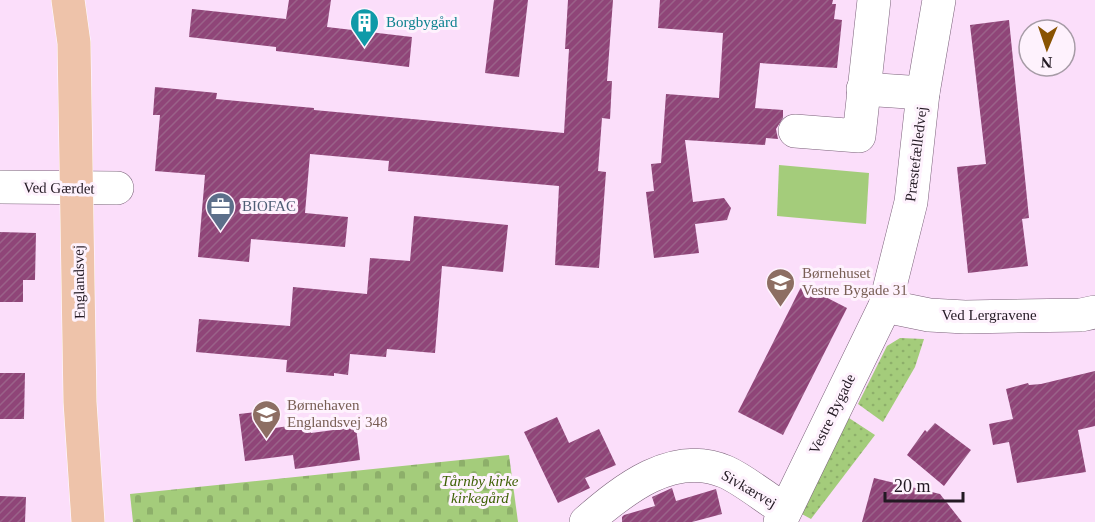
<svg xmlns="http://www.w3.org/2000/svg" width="1095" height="522" font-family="Georgia,serif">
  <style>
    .grass { fill: url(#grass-dots) }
    .cemetery { fill: url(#cemetery-stones) }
    .garden { fill: #a4cc7b }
    .building { fill: url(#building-hatch) }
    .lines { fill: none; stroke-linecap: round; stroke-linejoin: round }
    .minor-casing { stroke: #7a6179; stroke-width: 34 }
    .major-casing { stroke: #fff; stroke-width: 34 }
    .minor { stroke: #fff; stroke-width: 33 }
    .major { stroke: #eec3aa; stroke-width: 33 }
    .labels { text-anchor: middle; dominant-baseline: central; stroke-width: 6; stroke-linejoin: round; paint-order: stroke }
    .culture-label { font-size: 15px; fill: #0d838f; stroke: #fef2fd; text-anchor: start }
    .street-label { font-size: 15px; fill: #231923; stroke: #fef2fd }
    .service-label { font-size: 15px; fill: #4e5e75; stroke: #fef2fd; text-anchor: start }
    .education-label { font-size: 15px; fill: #785e54; stroke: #fef2fd; text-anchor: start }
    .park-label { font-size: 15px; font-style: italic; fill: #3e6105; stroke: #fef2fd }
  </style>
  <defs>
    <pattern id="grass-dots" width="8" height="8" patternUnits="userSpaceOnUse" patternTransform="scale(1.5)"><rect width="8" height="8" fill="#a4cc7b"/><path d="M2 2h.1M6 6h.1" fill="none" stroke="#8daf6a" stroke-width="1.8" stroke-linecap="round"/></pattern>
    <pattern id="cemetery-stones" width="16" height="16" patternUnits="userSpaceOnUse" patternTransform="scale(1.5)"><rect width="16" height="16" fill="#a4cc7b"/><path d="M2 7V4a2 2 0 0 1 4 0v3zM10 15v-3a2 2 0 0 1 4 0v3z" fill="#8daf6a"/></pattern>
    <pattern id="building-hatch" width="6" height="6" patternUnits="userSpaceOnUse" patternTransform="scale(1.5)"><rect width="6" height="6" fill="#8f4578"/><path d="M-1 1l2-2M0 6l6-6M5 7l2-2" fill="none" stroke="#9a6289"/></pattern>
  </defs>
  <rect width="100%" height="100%" fill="#fbdefa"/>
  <g class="grass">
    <polygon points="900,338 924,339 915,367 883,422 858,404 887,346"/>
    <polygon points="849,418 875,435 811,519 800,513"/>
  </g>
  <polygon class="cemetery" points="509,455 518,522 133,522 130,494"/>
  <polygon class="garden" points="779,165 869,173 866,224 777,216"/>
  <g class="building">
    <polygon points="289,0 331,0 327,27 412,37 409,67 276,51 276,47 189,37 192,9 286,19"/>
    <polygon points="494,0 528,0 519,77 485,73"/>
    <polygon points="568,0 613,0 607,81 612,81 610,119 602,118 598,171 606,172 599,268 555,265 559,186 388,171 389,161 310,154 305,213 348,217 345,247 251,239 249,262 198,257 205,175 155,171 160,115 153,115 155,87 217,93 216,99 314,108 314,110 564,133 569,49 565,49"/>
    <polygon points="660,0 833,0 832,4 836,4 834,19 842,20 837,68 760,63 755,108 783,110 783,118 776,129 778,139 766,138 765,145 685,140 693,202 724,198 731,208 727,220 695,224 699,253 654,258 646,192 654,191 651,164 661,163 666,94 719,98 723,33 658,28"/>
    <polygon points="1009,20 1029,218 1022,219 1028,266 968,273 957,167 986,164 970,25"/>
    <polygon points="414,216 508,225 503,272 442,266 435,353 387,349 386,357 350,354 348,375 334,373 334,376 286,372 287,360 196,352 199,319 290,326 293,287 367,294 370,258 410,261"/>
    <polygon points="0,232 36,233 35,280 23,280 23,302 0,302"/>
    <polygon points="802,285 847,308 783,435 738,412"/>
    <polygon points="1095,371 1095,426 1078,430 1086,472 1017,483 1009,442 993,445 989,424 1013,419 1006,389 1028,383 1029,385 1041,384"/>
    <polygon points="0,373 25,373 24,419 0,419"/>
    <polygon points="272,410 275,428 310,423 311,433 356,427 360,460 295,469 293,455 245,461 239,414"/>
    <polygon points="557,417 569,443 599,429 616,465 585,478 590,488 558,503 524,432"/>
    <polygon points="935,423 971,450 944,486 907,455 925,430 927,432"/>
    <polygon points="874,478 940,494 962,522 862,522"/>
    <polygon points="672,488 676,501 716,489 722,514 692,522 622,522 622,517 624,515 655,506 652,497"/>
    <polygon points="0,496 26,497 25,522 0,522"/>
  </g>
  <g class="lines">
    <defs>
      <g id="minor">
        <polyline points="863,89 923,93"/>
        <polyline points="795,131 859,136 874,0"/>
        <polyline points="0,187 117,188"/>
        <polyline points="885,306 929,315 965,317 1081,315 1095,312"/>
        <path d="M586,522C623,490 673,449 726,472C744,480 767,499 785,510"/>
        <polyline points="780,522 885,306 911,202 923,93 939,0"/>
      </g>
      <polyline id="major" points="68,0 74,43 80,402 88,522"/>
    </defs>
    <use href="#minor" class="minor-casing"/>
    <use href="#major" class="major-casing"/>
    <use href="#minor" class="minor"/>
    <use href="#major" class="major"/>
  </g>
  <defs>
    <symbol id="building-pin" viewBox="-11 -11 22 30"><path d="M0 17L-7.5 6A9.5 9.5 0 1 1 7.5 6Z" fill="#0f9aa8" stroke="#fef2fd"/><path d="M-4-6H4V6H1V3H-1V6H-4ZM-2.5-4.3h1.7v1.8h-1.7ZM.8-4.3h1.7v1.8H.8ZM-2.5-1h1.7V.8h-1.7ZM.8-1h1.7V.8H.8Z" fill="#fff"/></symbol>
    <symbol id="office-pin" viewBox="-11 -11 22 30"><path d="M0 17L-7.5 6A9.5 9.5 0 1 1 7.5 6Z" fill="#5c6f8a" stroke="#fef2fd"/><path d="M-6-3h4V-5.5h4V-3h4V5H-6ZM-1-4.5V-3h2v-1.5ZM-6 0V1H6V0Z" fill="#fff"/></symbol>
    <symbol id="school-pin" viewBox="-11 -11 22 30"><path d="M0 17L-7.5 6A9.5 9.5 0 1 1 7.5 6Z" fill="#8d6e63" stroke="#fef2fd"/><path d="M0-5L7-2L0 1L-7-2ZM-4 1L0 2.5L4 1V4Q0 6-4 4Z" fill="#fff"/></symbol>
  </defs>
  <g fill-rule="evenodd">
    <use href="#building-pin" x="348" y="6" width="33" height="45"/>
    <use href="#office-pin" x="204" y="190" width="33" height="45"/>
    <use href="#school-pin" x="764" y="266" width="33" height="45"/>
    <use href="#school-pin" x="250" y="398" width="33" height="45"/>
  </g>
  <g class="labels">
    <g class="culture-label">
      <text x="386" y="22">Borgbygård</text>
    </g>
    <g class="street-label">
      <text transform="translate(916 154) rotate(-83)">Præstefælledvej</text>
      <text transform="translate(59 188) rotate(1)">Ved Gærdet</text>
      <text transform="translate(79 282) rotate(-91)">Englandsvej</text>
      <text x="989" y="315">Ved Lergravene</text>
      <text transform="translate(832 414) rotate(-64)">Vestre Bygade</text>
      <text transform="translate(749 489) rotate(30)">Sivkærvej</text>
    </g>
    <g class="service-label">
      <text x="242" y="206">BIOFAC</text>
    </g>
    <g class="education-label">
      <text x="802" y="273">Børnehuset<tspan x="802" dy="17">Vestre Bygade 31</tspan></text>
      <text x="287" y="405">Børnehaven<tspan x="287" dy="17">Englandsvej 348</tspan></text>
    </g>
    <g class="park-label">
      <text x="480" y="481">Tårnby kirke<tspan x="480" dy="17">kirkegård</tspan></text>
    </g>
  </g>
  <g transform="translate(1047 48) rotate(182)"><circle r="28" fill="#fef2fd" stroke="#a69ba6" stroke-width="1.5"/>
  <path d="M0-4.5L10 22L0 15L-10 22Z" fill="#895302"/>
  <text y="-9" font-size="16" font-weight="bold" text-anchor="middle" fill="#231923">N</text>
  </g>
  <path d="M885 492v9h78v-9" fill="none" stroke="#231923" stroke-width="3"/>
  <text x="894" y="492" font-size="18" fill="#231923" stroke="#fef2fd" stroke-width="4.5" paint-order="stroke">20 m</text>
</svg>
